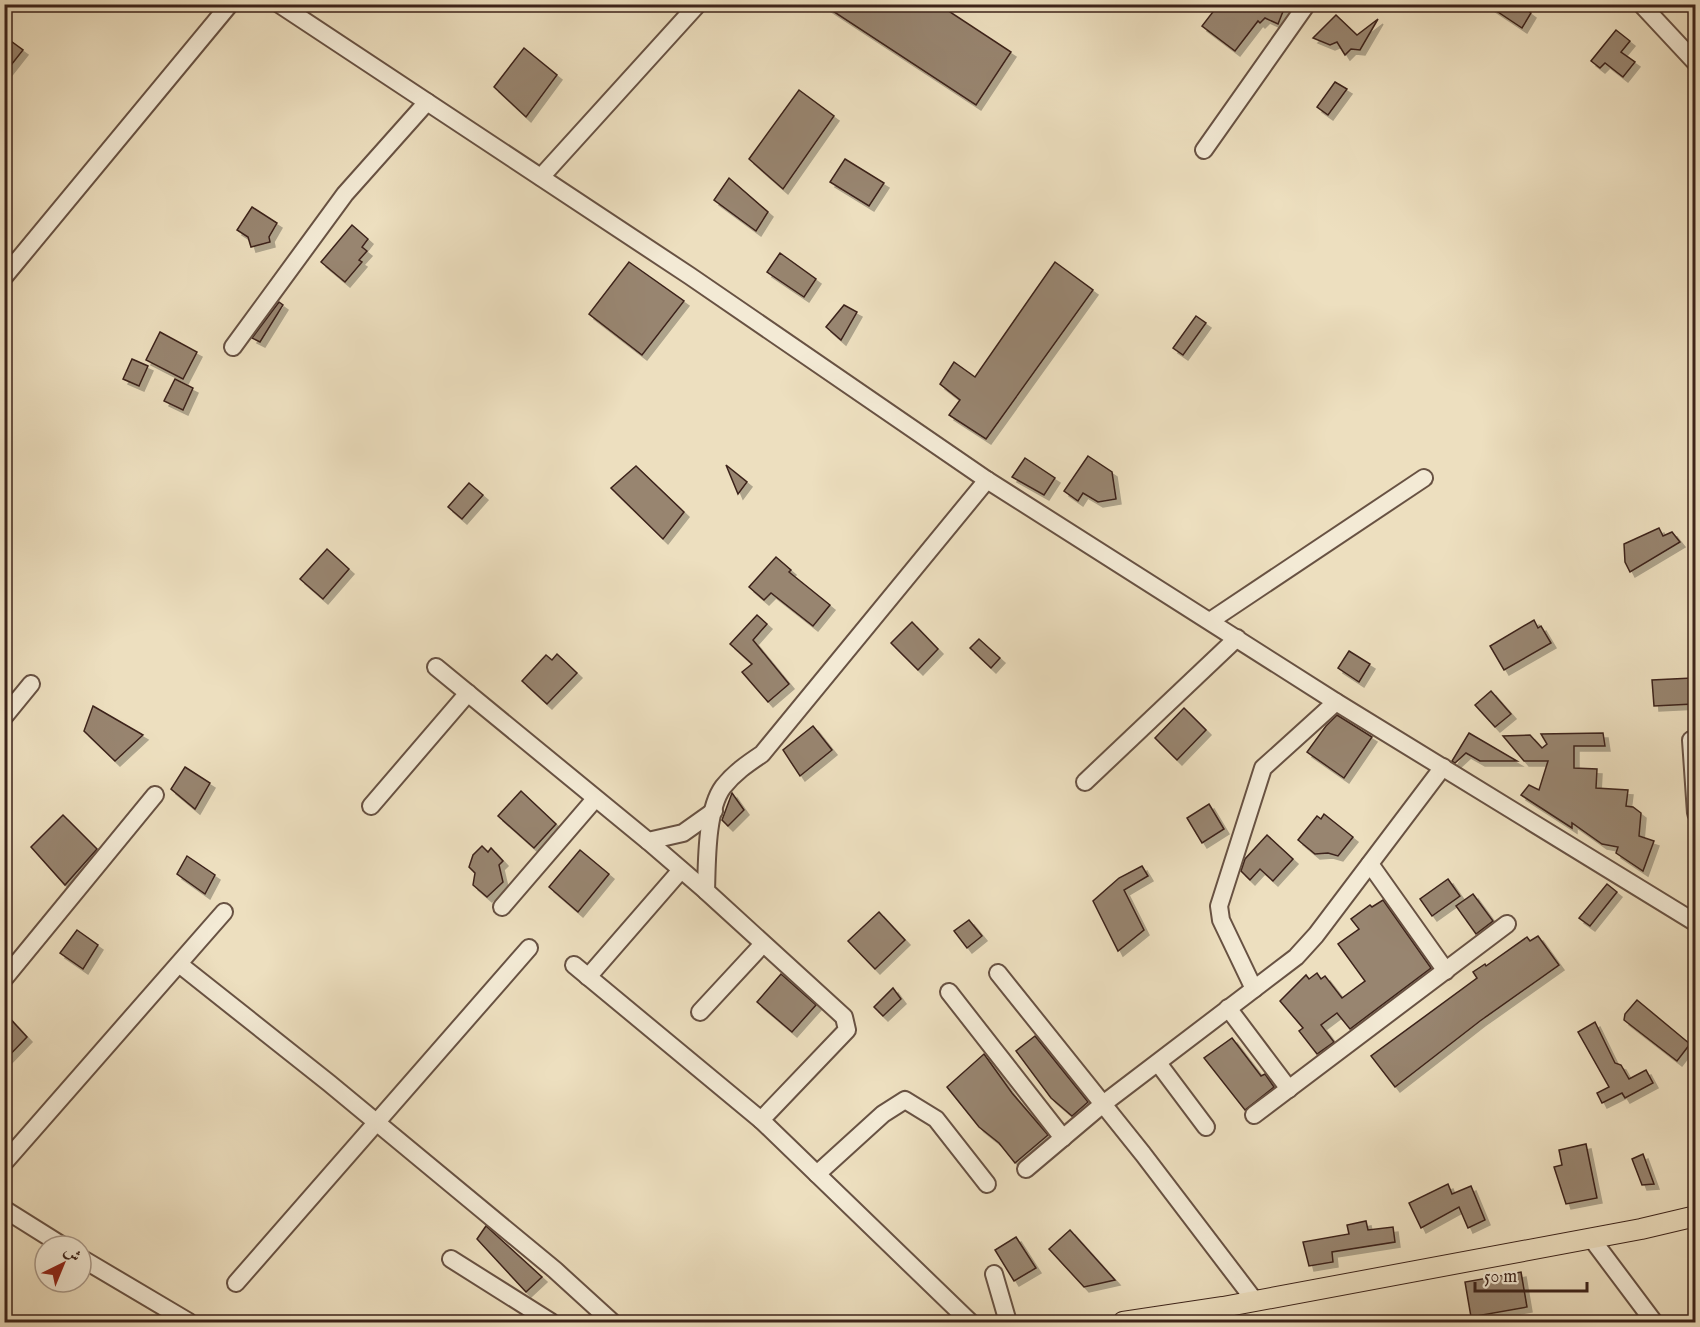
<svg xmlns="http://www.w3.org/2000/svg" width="1700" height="1327" font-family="'IM FELL English',Amiri,serif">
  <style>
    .building { fill: #988570; stroke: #3c231a; stroke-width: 1.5; filter: url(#shadow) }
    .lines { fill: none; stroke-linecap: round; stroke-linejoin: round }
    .minor-casing { stroke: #685243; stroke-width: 20 }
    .major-casing { stroke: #3c231a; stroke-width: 22 }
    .minor { stroke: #f3ead5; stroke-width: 16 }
    .major { stroke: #eddfbf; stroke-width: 20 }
  </style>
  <defs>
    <filter id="shadow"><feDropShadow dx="5" dy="5" stdDeviation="0" flood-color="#0004"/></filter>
  </defs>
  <rect width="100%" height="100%" fill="#eddfbf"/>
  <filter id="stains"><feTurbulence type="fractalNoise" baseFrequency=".00333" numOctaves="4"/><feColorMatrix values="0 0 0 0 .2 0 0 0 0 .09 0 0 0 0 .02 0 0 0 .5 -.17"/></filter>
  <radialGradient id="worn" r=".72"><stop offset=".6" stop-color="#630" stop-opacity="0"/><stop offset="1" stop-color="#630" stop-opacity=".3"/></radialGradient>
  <g class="building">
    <polygon points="822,4 938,4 1011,52 976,105"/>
    <polygon points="1219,4 1286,4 1278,24 1265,18 1260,23 1258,21 1235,51 1202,26"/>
    <polygon points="1486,4 1519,4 1531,13 1522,28"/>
    <polygon points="1336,15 1357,35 1378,19 1360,50 1351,49 1345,55 1337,42 1330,45 1313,38"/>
    <polygon points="1616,30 1630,41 1621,52 1635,62 1623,77 1605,63 1600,68 1591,61"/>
    <polygon points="4,36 23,50 4,74"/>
    <polygon points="524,48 557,75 526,117 494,87"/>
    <polygon points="1335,82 1347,89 1328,115 1317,107"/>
    <polygon points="799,90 834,116 783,189 749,159"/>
    <polygon points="845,159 884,183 869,206 830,182"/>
    <polygon points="729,178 768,212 756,231 714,200"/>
    <polygon points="252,207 277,223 269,237 270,242 251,247 248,237 237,230"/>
    <polygon points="352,225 368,239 362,247 367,251 359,260 362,262 345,282 321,262"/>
    <polygon points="780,253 816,279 804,297 767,272"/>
    <polygon points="629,262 684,301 642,355 589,314"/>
    <polygon points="1055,262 1093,290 986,439 949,415 960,400 940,384 954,362 975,377"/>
    <polygon points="279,302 283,305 260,342 252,338"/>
    <polygon points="844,305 857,312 841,340 826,327"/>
    <polygon points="1196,316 1206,323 1183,355 1173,348"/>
    <polygon points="160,332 197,352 183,379 146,360"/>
    <polygon points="132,359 148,366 139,386 123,379"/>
    <polygon points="175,379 193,388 183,410 164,401"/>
    <polygon points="1088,456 1112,472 1116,499 1098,502 1083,493 1078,501 1064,491"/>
    <polygon points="1025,458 1055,478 1044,495 1012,477"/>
    <polygon points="726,465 747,482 738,494"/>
    <polygon points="636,466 684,512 663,539 611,488"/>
    <polygon points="469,483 483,495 462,519 448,507"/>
    <polygon points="1659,528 1663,536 1672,532 1680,542 1630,572 1625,562 1624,544"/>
    <polygon points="327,549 349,569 323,599 300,579"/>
    <polygon points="776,557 791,570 789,572 830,605 813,626 771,593 764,600 749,587"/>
    <polygon points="757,615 767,624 753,640 789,684 768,702 742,672 752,664 730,644"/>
    <polygon points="1534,620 1538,628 1541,626 1551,643 1504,670 1490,646"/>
    <polygon points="912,622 938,649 918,670 891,643"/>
    <polygon points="979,639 1000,658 991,668 970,648"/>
    <polygon points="1349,651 1370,664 1359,682 1338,668"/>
    <polygon points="557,654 577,673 547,704 522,681 546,655 552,660"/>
    <polygon points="1692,678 1693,704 1654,706 1652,680"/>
    <polygon points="1491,691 1511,714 1495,727 1475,705"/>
    <polygon points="93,706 143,735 115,761 84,731"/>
    <polygon points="1184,708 1206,730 1177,760 1155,738"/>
    <polygon points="1337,715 1372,737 1344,778 1307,752 1326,726"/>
    <polygon points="813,726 832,750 800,776 783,750"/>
    <polygon points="1469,733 1517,761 1480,761 1466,753 1455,763 1452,761"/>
    <polygon points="1603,733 1605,746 1574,746 1574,768 1597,769 1596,788 1628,790 1626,806 1633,807 1641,813 1639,836 1654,841 1643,871 1616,853 1618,847 1602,844 1572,823 1572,828 1521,795 1529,785 1539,790 1548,761 1524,761 1503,736 1530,735 1542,748 1547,744 1541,734"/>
    <polygon points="185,767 210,783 195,809 171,789"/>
    <polygon points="521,791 556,824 534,848 498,816"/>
    <polygon points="732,793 744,810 728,826 722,820"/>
    <polygon points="1209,804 1224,829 1202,843 1187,818"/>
    <polygon points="1324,814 1353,837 1338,856 1328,853 1315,854 1298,840 1317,816 1321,819"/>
    <polygon points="63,815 97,849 65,885 31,847"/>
    <polygon points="1267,835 1293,859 1273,881 1260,869 1250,880 1241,871 1245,859"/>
    <polygon points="482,846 488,852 491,848 503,861 499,865 503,882 487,897 473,885 475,873 469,867 473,855"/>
    <polygon points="580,850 609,874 578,912 549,887"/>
    <polygon points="187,856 215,875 205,894 177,874"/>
    <polygon points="1142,866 1148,876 1124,890 1144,930 1118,951 1093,901 1119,878"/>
    <polygon points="1448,879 1460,896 1432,916 1420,899"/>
    <polygon points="1607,884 1617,892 1590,926 1579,918"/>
    <polygon points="1473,894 1493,921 1476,934 1456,906"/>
    <polygon points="1383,900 1431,968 1350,1029 1337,1013 1321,1025 1334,1042 1317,1054 1299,1031 1303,1028 1280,1001 1306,975 1309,979 1317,973 1321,979 1325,976 1342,998 1365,981 1338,944 1359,929 1351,919 1370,905 1372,907"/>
    <polygon points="879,912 905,940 875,969 848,941"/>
    <polygon points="969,920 982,936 967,948 954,931"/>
    <polygon points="77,930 98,945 83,969 60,953"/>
    <polygon points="1538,936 1559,965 1480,1021 1395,1087 1371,1056 1477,978 1473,972 1485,964 1486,966 1527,937 1530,941"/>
    <polygon points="781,974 816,1005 792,1032 757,1002"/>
    <polygon points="893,988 901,999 883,1016 874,1007"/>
    <polygon points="1637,1000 1690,1044 1677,1061 1624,1020 1625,1014"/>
    <polygon points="4,1012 27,1037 4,1061"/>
    <polygon points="1595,1022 1615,1063 1621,1065 1629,1079 1646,1070 1653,1083 1625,1098 1622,1093 1602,1103 1597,1093 1609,1087 1578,1032"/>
    <polygon points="1035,1036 1088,1102 1072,1116 1051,1098 1016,1051"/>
    <polygon points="1232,1038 1261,1076 1265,1074 1274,1087 1245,1110 1204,1058"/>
    <polygon points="984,1054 1012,1093 1048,1135 1015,1163 999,1143 979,1127 947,1087"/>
    <polygon points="1586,1144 1597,1198 1566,1204 1554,1167 1562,1165 1559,1150"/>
    <polygon points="1643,1154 1654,1184 1642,1185 1632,1159"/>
    <polygon points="1448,1184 1452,1194 1471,1186 1485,1220 1468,1228 1459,1207 1421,1228 1409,1203"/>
    <polygon points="1366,1221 1368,1230 1393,1227 1395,1242 1332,1252 1333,1262 1309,1266 1303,1242 1349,1234 1347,1225"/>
    <polygon points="486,1226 542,1277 526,1292 477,1239"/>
    <polygon points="1070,1230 1115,1280 1084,1287 1049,1249"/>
    <polygon points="1016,1237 1036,1268 1014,1281 995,1250"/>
    <polygon points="1521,1272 1527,1307 1471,1317 1465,1282"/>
  </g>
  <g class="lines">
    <defs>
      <g id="minor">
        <polyline points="279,4 690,276 987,480 1336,702 1696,923"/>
        <polyline points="1641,4 1696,63"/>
        <polyline points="1204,150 1307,4"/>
        <polyline points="541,177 698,4"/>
        <polyline points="4,277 230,4"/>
        <polyline points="233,347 345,194 427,102"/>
        <polyline points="1210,621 1424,478"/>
        <polyline points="436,667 648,841 683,833 714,811"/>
        <polyline points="4,717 31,684"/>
        <polyline points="1691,740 1696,813"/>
        <polyline points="1085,782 1237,638"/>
        <polyline points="371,806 468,693"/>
        <polyline points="648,841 706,891"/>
        <polyline points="1370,864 1446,971"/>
        <polyline points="502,907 595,799"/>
        <polyline points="179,964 329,1083 555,1270 612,1322"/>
        <polyline points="574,965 761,1120"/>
        <polyline points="998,973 1143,1154 1255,1301"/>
        <polyline points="588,977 681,870"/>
        <polyline points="4,979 155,795"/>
        <polyline points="1254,989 1221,920 1219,906 1263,768 1336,702"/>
        <polyline points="949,992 1063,1138"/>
        <polyline points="1228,1008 1289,1089"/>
        <polyline points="700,1012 763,944"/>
        <polyline points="1158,1063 1206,1127"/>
        <polyline points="1254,1115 1507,924"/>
        <polyline points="4,1163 224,912"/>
        <polyline points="1026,1169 1103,1104 1296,957 1316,935 1443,767"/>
        <polyline points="817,1174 883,1114 905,1100 936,1119 987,1184"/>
        <polyline points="4,1209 63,1246"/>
        <polyline points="1591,1238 1654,1322"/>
        <polyline points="81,1258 189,1322"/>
        <polyline points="451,1259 551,1322"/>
        <polyline points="994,1274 1008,1322"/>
        <polyline points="236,1283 529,948"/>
        <path d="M970,1322L761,1120L847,1030L844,1017L706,891C707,863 706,810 723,787C734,773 747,764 762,754L987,480"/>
      </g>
      <polyline id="major" points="1123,1322 1223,1307 1641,1229 1696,1216"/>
    </defs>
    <use href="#minor" class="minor-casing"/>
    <use href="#major" class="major-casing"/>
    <use href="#minor" class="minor"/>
    <use href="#major" class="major"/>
  </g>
  <rect width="1700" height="1327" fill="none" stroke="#eddfbf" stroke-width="24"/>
  <rect x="6" y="6" width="1688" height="1315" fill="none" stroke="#3c231a" stroke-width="3"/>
  <rect x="12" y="12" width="1676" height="1303" fill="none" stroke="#3c231a" stroke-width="1.5"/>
  <g transform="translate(63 1264) rotate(43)"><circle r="28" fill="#f3ead5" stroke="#aa9a8a" stroke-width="1.5"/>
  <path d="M0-4.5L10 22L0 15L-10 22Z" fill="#8f2418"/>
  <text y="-9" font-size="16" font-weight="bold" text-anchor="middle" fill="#3c231a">ش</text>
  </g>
  <path d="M1475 1282v9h112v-9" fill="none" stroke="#3c231a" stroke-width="3"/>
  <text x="1484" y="1282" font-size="18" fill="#3c231a" stroke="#f3ead5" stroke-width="4.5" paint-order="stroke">50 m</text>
  <rect width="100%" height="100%" filter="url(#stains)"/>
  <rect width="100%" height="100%" fill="url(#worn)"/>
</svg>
